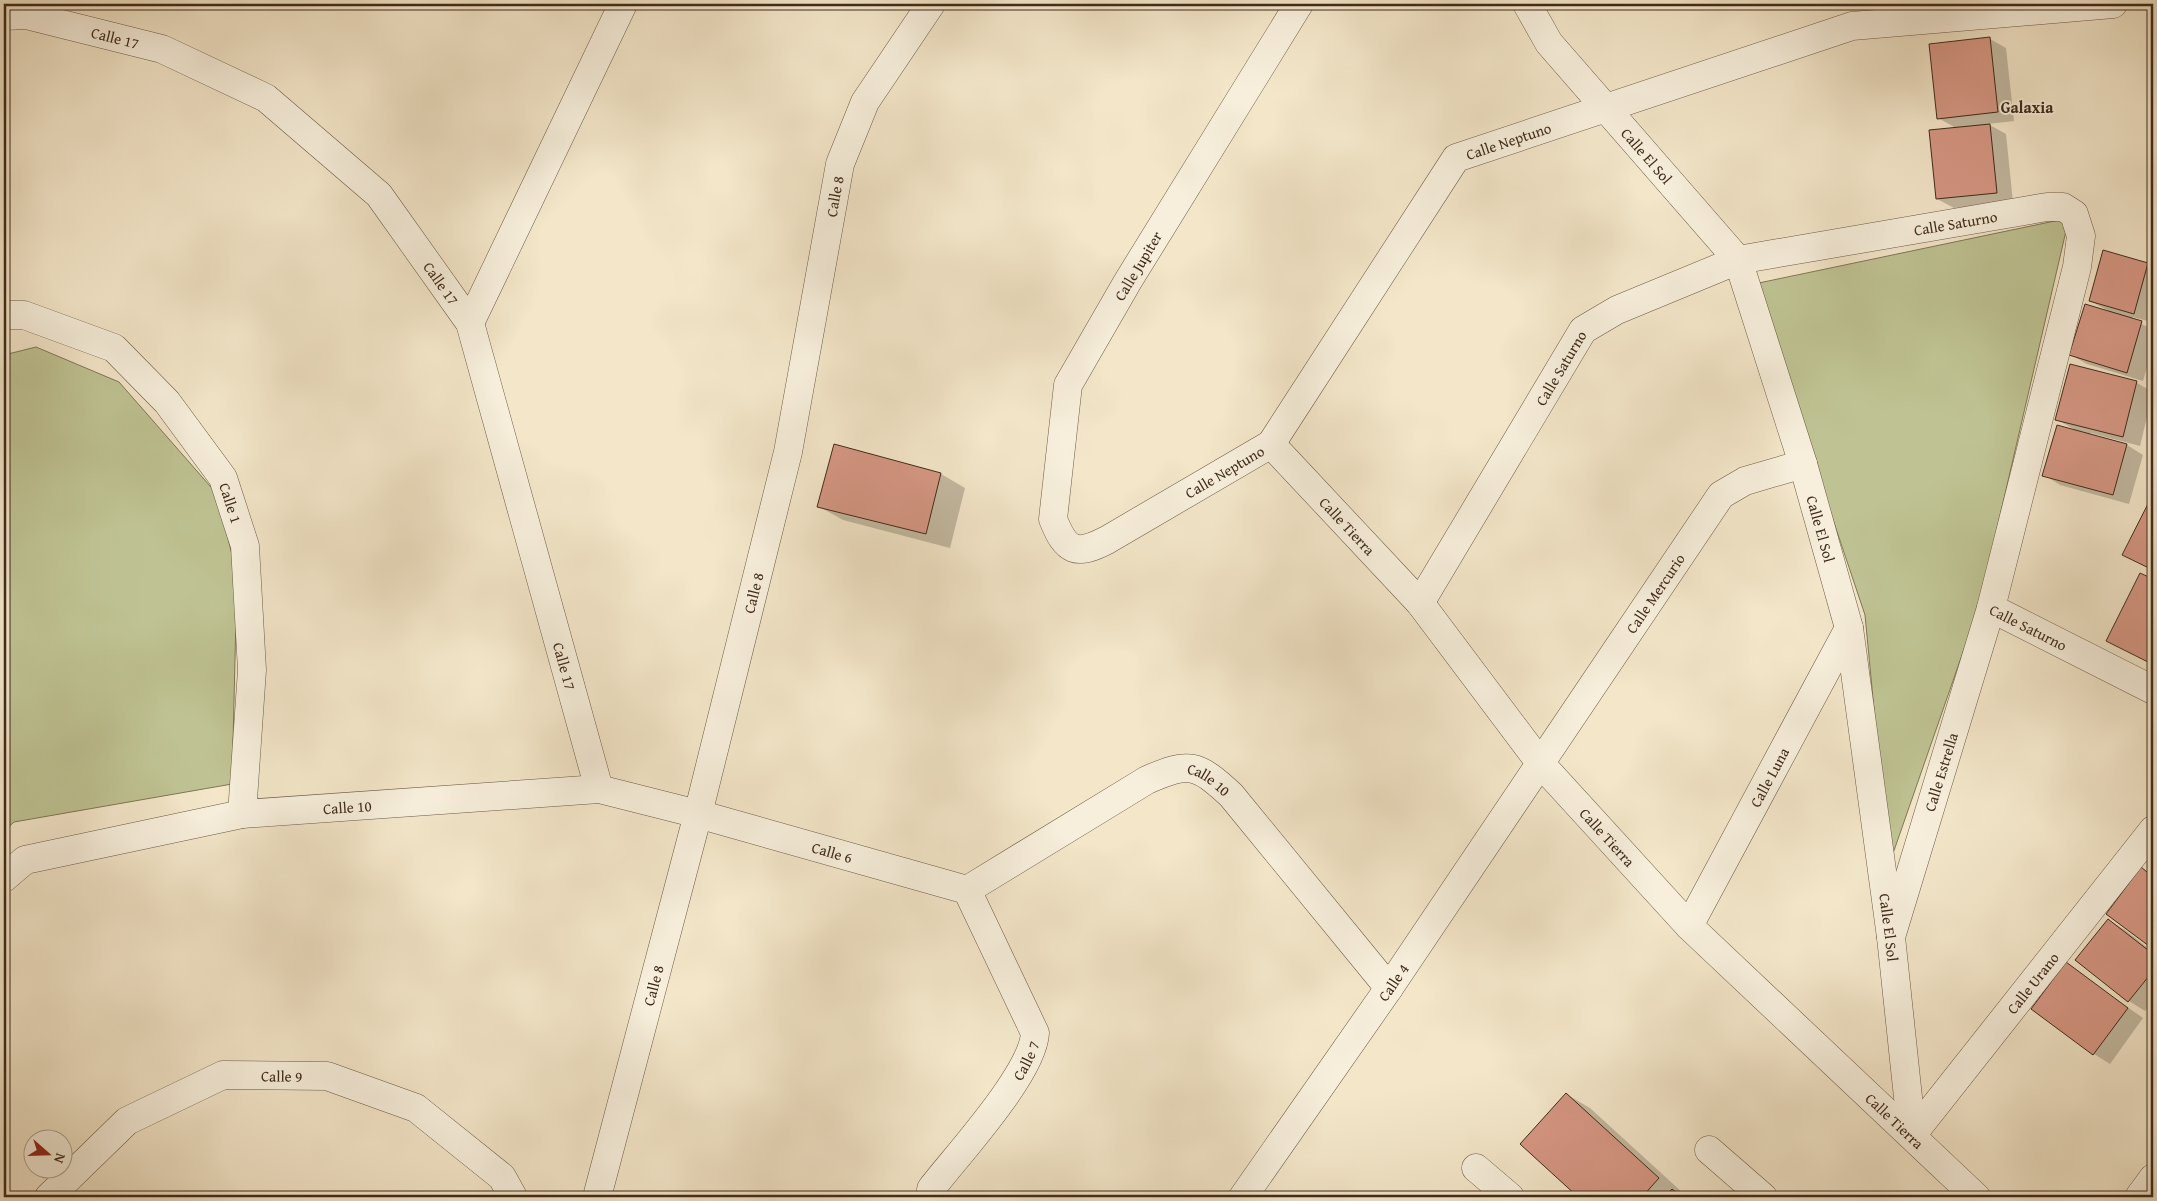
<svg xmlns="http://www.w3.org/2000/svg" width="2157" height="1201" font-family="'Gentium Book Plus',serif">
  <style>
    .green { fill: #bfc393; stroke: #807756 }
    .shadow { fill: #0003 }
    .building { fill: #d69784; stroke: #402b1a }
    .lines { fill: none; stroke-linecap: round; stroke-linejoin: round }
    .minor-casing { stroke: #6d5a46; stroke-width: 29 }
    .tertiary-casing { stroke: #6d5a46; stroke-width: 29 }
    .minor { stroke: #f7efdc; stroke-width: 28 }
    .tertiary { stroke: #f7efdc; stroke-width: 28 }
    .labels { text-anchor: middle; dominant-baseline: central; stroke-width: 4; stroke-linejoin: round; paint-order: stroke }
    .street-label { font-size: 15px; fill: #402b1a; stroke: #f7efdc }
    .neighbourhood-label { font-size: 16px; font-weight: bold; fill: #402b1a; stroke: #f7efdc }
  </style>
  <rect width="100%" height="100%" fill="#f3e6c9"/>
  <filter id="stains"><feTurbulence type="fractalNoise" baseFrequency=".004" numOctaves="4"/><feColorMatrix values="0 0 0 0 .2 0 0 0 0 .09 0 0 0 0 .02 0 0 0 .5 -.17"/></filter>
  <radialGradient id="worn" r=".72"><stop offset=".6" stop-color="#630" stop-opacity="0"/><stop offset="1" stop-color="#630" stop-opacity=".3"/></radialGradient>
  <g class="green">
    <polygon points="2069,218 1979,606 1889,865 1865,615 1754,284"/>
    <polygon points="36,347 119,382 217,494 237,575 232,784 14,822 4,831 4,355"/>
  </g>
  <g class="shadow">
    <polygon points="1990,39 2006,48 2014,121 1988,124 2006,134 2013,202 1954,208 1937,199 1956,128 1938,118"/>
    <polygon points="2104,252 2153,268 2153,313 2151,322 2133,317 2132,320 2153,329 2153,348 2143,381 2087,364 2071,355 2109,311 2090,301"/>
    <polygon points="2071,366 2137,383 2153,392 2140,446 2091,433 2090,435 2127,445 2143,455 2129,504 2060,485 2044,475 2077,431 2056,419"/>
    <polygon points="834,446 941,474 965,488 950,548 843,520 818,506"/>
    <polygon points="2153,497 2153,571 2124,554"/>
    <polygon points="2141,574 2153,581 2153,665 2124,649"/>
    <polygon points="2141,869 2153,876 2153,947 2108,914"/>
    <polygon points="2108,920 2125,930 2153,952 2153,1001 2145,1011 2129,1001 2077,960"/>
    <polygon points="2066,964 2143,1018 2110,1064 2094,1054"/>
    <polygon points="1566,1094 1590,1108 1683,1193 1681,1195 1685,1197 1580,1197 1521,1144"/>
  </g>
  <g class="building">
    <polygon points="1990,37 1998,112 1937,119 1929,44"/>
    <polygon points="1990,124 1997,193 1936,199 1929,130"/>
    <polygon points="2103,250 2148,263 2134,314 2089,301"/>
    <polygon points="2085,304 2142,321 2127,373 2069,355"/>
    <polygon points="2070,364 2137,381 2123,437 2055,420"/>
    <polygon points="2057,425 2127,444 2113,495 2042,476"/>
    <polygon points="834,444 941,473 926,534 817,507"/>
    <polygon points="2153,494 2153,570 2122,555"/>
    <polygon points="2140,573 2153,579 2153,657 2150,663 2106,641"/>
    <polygon points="2141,867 2153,877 2153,949 2106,914"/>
    <polygon points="2108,919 2153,954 2153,971 2128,1002 2075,960"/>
    <polygon points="2066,962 2128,1008 2093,1055 2031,1009"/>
    <polygon points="1566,1093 1659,1178 1642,1197 1578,1197 1520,1144"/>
    <polygon points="1672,1189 1682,1197 1665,1197"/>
  </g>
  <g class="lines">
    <defs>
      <g id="minor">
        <path id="s1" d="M1299,4L1128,281L1068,385L1053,519C1066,552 1076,556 1107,540L1271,444L1456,158L1852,26L2113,4"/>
        <path id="s2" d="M1527,4L1549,43L1738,260L1803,464L1849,628L1891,937L1912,1135"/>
        <path id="s3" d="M4,16L26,15L162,49L266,98L379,195L470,323L599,789"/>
        <path id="s4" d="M4,315H24L114,348L167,402L223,478L245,546L252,670L242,814"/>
        <polyline points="470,323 623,4"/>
        <path id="s5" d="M1271,444L1420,603L1541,764L1689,926L1976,1197"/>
        <path id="s6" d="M1420,603L1583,330L1617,310L1738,260L2047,207H2063L2074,214L2081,236L2077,267L1991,608L1891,937"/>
        <path id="s7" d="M1991,608L2153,690"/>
        <path id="s8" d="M4,878L25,860L242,814L599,789L698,814L967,890"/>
        <path id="s9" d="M967,890L1147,780C1190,761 1197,764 1231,795L1389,988"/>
        <path id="s10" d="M1689,926L1849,628"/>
        <path id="s11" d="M1912,1135L2153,830"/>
        <polyline points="1709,1150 1763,1197"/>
        <polyline points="1476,1168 1510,1197"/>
        <path id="s12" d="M931,1189C958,1154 1033,1073 1035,1033L967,890"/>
        <path id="s13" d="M49,1197L127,1121L223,1075L327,1076L416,1108L502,1177L513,1197"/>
        <path id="s14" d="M597,1197L698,814L788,452L840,164L865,102L931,4"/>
        <path id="s15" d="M1243,1197L1389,988L1721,495L1745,481L1803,464"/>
      </g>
      <polyline id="tertiary" points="2139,1197 2153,1178"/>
    </defs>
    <use href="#minor" class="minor-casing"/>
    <use href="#tertiary" class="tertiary-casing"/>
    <use href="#minor" class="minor"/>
    <use href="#tertiary" class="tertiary"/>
  </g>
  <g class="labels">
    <g class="street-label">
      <text stroke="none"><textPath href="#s3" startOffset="114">Calle 17</textPath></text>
      <text stroke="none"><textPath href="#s1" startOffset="1238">Calle Neptuno</textPath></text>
      <text stroke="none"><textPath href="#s2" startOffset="194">Calle El Sol</textPath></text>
      <text stroke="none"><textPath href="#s14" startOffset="1029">Calle 8</textPath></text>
      <text stroke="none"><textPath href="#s6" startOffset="709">Calle Saturno</textPath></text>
      <text transform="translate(1138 266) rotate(-59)">Calle Jupiter</text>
      <text stroke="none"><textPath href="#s3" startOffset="534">Calle 17</textPath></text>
      <text stroke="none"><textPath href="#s6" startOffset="274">Calle Saturno</textPath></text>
      <text stroke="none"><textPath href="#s1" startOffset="788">Calle Neptuno</textPath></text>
      <text stroke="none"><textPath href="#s4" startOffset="312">Calle 1</textPath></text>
      <text stroke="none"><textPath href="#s5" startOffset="112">Calle Tierra</textPath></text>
      <text stroke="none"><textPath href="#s2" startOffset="614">Calle El Sol</textPath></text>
      <text stroke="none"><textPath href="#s14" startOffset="624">Calle 8</textPath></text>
      <text stroke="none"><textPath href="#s15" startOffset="731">Calle Mercurio</textPath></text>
      <text stroke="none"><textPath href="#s7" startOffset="42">Calle Saturno</textPath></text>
      <text stroke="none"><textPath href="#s3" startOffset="939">Calle 17</textPath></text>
      <text transform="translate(1941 772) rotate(-73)">Calle Estrella</text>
      <text stroke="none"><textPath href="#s10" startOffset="169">Calle Luna</textPath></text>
      <text stroke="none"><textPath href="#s9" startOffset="278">Calle 10</textPath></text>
      <text stroke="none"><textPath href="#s8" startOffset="355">Calle 10</textPath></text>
      <text stroke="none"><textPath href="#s5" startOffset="518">Calle Tierra</textPath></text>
      <text stroke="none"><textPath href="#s8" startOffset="849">Calle 6</textPath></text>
      <text stroke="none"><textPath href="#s2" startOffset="1019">Calle El Sol</textPath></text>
      <text stroke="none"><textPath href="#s15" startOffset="262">Calle 4</textPath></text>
      <text stroke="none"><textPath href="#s11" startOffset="194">Calle Urano</textPath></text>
      <text stroke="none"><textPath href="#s14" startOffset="219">Calle 8</textPath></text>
      <text stroke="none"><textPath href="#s12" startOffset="160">Calle 7</textPath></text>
      <text stroke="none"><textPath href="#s13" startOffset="274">Calle 9</textPath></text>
      <text stroke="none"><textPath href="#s5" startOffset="922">Calle Tierra</textPath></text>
    </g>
    <g class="neighbourhood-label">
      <text x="2027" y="107">Galaxia</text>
    </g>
  </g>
  <rect width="2157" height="1201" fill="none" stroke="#f3e6c9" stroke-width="20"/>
  <rect x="5" y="5" width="2147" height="1191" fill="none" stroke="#402b1a" stroke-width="2.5"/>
  <rect x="10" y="10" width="2137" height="1181" fill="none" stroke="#402b1a"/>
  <g transform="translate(48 1154) rotate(110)"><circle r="24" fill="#f7efdc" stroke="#aea18e"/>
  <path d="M0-4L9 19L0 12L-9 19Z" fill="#8f2418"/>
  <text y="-8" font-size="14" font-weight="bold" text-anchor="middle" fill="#402b1a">N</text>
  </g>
  <rect width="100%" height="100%" filter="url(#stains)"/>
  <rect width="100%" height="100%" fill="url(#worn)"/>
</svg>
